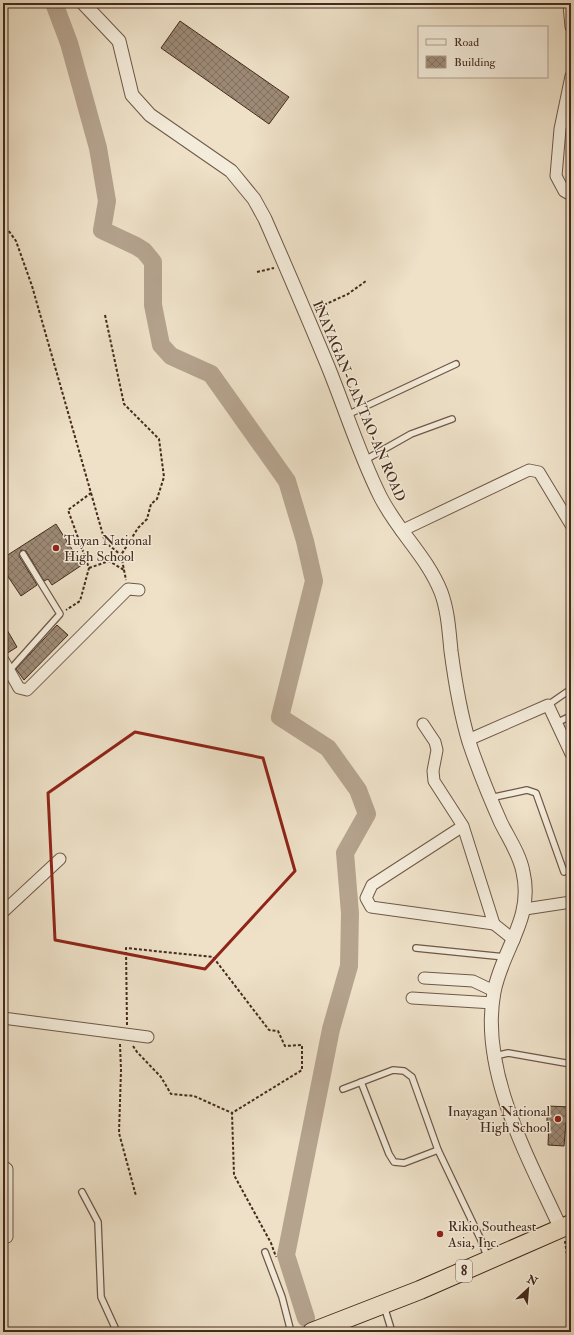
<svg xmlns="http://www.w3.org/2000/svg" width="574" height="1335" font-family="'IM FELL Double Pica',serif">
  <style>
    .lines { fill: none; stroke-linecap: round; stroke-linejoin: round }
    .river { stroke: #b5a38e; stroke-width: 18 }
    .building { fill: url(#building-cross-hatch); stroke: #452b1e }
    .service-casing { stroke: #6f5848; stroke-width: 8 }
    .minor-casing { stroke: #6f5848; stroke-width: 13 }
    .tertiary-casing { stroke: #6f5848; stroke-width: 15 }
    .trunk-casing { stroke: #452b1e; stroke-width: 20 }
    .path { stroke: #452b1e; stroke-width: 2; stroke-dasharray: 3 2; stroke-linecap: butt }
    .service { stroke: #f4ecdb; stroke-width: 5.5 }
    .minor { stroke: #f4ecdb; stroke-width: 11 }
    .tertiary { stroke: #f4ecdb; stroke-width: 13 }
    .trunk { stroke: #eee1c8; stroke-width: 18 }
    .marked { fill: none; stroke: #8f2418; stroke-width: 3; stroke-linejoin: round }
    .poi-dot { fill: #8f2418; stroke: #f4ecdb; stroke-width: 1.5 }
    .labels { text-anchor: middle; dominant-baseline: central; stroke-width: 3; stroke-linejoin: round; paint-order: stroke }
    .shield { fill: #f4ecdb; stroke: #7a6557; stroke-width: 1 }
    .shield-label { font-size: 13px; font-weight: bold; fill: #452b1e }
    .street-label { font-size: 14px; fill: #452b1e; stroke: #f4ecdb }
    .poi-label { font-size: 14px; fill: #452b1e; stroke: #f4ecdb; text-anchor: start }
  </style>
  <defs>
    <pattern id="building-cross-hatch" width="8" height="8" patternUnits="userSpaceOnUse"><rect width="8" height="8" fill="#9d8a76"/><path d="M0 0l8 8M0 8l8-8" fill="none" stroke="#827160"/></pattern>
  </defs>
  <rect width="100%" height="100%" fill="#eee1c8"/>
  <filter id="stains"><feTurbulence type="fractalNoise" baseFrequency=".005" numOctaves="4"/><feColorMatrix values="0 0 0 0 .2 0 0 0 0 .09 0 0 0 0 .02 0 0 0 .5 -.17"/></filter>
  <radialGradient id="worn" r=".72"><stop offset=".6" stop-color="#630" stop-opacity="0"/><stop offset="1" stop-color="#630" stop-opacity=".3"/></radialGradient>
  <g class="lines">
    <polyline class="river" points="54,3 69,43 98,148 107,201 102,230 136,246 144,251 153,262 153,305 161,345 171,356 211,374 287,481 305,541 314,581 280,717 328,748 358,790 367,814 345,853 350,913 349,966 331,1029 286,1255 306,1318"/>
  </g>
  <g class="building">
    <polygon points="180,21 289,97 269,124 161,48"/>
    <polygon points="56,524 82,565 52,585 48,579 44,581 26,551 21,550 19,556 37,585 21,596 3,569 3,558"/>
    <polygon points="3,623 17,647 6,654 3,653"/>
    <polygon points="57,625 68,635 24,680 16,669"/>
    <polygon points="547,1106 571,1107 571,1122 566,1122 564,1146 548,1145 549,1121 547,1121"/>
  </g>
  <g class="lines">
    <defs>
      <g id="service">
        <polyline points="347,415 456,364"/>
        <polyline points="365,460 411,434 452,419"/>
        <polyline points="9,671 60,614 23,554"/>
        <polyline points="548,705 571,689"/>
        <polyline points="558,722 571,716"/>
        <polyline points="490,798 527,790 536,793 564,872"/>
        <polyline points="416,948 505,957"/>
        <polyline points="495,1056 508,1053 571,1064"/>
        <polyline points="361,1082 389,1154 394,1162 404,1163 438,1150"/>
        <polyline points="343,1089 393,1070 404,1071 412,1077 438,1150 481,1240 488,1259"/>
        <polyline points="82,1192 98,1222 101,1297 117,1332"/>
        <polyline points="265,1252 282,1297 291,1332"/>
        <polyline points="384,1306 392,1332"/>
      </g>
      <g id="minor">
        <polyline points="569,5 571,27"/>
        <polyline points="571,76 560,129 556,176 564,191 571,195"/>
        <polyline points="401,531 529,470 539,472 571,525"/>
        <polyline points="3,660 19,688 27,690 128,589 139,590"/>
        <polyline points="423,724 435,742 437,750 433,771 434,781 463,826 494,924 371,907 366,898 372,885 463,826"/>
        <polyline points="468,740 548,705 571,754"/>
        <polyline points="525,909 571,902"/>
        <polyline points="3,912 60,859"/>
        <polyline points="494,924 514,940"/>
        <polyline points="424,978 473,981 494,991"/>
        <polyline points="412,998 493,1003"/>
        <polyline points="3,1018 148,1037"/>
        <polyline points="3,1166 7,1169 7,1237"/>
      </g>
      <path id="tertiary" d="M83,3L119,41L132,95L150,115L231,171L254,199L265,219C286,267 307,316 327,364C345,408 359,454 380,496C398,532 426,555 441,592C448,611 449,631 451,651C455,681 460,712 469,742C478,769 489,796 501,823C509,839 520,855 523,872C534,919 502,949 494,992C479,1071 529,1159 561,1229"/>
      <polyline id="trunk" points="312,1332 420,1290 571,1224"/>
    </defs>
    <use href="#service" class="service-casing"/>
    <use href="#minor" class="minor-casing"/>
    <use href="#tertiary" class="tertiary-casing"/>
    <use href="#trunk" class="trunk-casing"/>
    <g class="path">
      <polyline points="3,223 16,241 32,286 91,493 68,510 89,568 80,601 66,610"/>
      <polyline points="257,272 274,268"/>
      <polyline points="315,309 348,294 366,281"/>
      <polyline points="105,315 124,404 159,439 164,477 157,499 151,504 147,519 138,528 121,555 126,580"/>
      <polyline points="91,493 105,542 121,555"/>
      <polyline points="89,568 109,561 124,570"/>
      <polyline points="127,1025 126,948 213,957 269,1030 278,1031 285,1046 302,1045 302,1070 232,1113"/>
      <polyline points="120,1044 121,1070 119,1133 136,1196"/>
      <polyline points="133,1046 137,1052 161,1077 171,1094 194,1096 232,1113 234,1175 271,1243 276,1257"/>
      <polyline points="565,1241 567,1255 571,1262"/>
    </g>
    <use href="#service" class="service"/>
    <use href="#minor" class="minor"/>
    <use href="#tertiary" class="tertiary"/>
    <use href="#trunk" class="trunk"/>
  </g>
  <path class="marked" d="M135,732L263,758L295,871L205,969L55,940L48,793Z"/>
  <g class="poi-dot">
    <circle cx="56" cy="548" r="4"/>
    <circle cx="558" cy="1119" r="4"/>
    <circle cx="440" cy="1234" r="4"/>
  </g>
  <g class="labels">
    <rect class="shield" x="456" y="1260" width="16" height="22" rx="3"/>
    <g class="shield-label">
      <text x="464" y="1271">8</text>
    </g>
    <g class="street-label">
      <text transform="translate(359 401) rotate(67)">INAYAGAN-CANTAO-AN ROAD</text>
    </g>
    <g class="poi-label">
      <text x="64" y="540">Tuyan National<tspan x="64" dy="16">High School</tspan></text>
      <text x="550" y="1111" text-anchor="end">Inayagan National<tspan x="550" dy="16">High School</tspan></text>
      <text x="448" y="1226">Rikio Southeast<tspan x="448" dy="16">Asia, Inc.</tspan></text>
    </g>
  </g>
  <rect width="574" height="1335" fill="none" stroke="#eee1c8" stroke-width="16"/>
  <rect x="4" y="4" width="566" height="1327" fill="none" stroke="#452b1e" stroke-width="2"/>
  <rect x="8" y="8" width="558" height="1319" fill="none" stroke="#452b1e"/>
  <rect x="418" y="26" width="130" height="52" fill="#f4ecdb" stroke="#ae9f8f"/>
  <rect x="426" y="39" width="20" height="6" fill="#f4ecdb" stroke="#ae9f8f"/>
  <text x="454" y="46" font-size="12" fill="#452b1e">Road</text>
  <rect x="426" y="56" width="20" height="12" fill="url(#building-cross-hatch)" stroke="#ae9f8f"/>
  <text x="454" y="66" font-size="12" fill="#452b1e">Building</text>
  <g transform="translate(528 1289) rotate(26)" stroke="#f4ecdb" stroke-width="3" paint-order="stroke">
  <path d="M0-3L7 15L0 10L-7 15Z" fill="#452b1e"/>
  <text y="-6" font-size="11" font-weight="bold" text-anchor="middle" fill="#452b1e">N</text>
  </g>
  <rect width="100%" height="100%" filter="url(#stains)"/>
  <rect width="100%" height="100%" fill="url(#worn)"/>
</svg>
